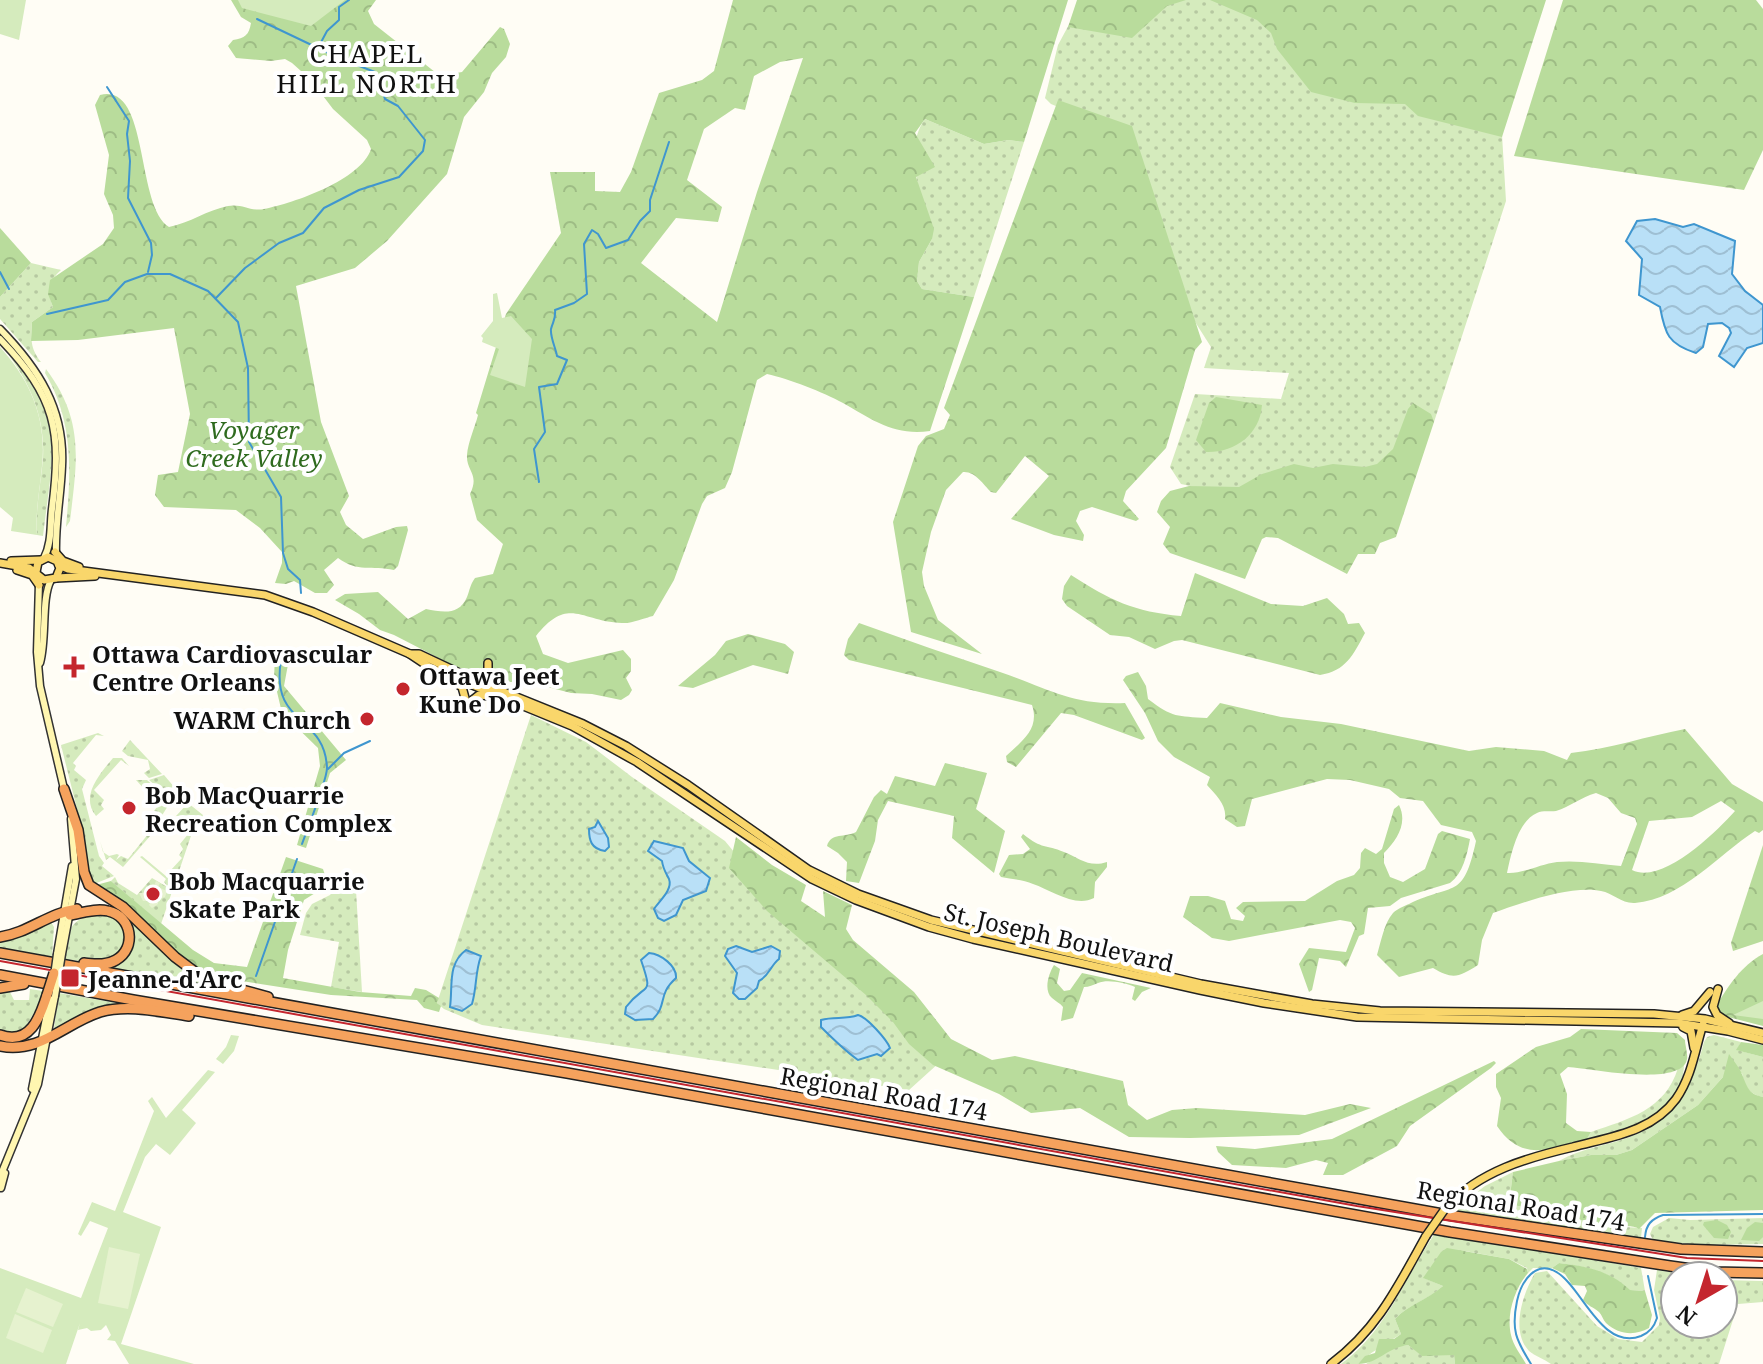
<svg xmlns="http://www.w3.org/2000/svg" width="1763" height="1364" font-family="'Noto Serif',serif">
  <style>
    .grass { fill: url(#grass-dots) }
    .forest { fill: url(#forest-crowns); fill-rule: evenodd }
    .park { fill: #d5ebbd }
    .pitch { fill: #e6f2cf }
    .water { fill: url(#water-waves); stroke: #3f96cf; stroke-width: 2 }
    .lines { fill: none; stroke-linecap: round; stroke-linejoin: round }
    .stream { stroke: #3f96cf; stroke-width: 2 }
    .secondary-casing { stroke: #333; stroke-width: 9 }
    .primary-casing { stroke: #222; stroke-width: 10 }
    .highway-casing { stroke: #222; stroke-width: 12 }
    .secondary { stroke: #fff6b0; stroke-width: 6 }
    .primary { stroke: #f9d66b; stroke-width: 7 }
    .highway { stroke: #f5a25d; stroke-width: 9 }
    .tram { stroke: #c4262e; stroke-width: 2 }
    .secondary-bridge-casing { stroke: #333; stroke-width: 9; stroke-linecap: butt }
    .primary-bridge-casing { stroke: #222; stroke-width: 10; stroke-linecap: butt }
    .highway-bridge-casing { stroke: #222; stroke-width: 12; stroke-linecap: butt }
    .secondary-bridge { stroke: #fff6b0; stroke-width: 6 }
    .primary-bridge { stroke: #f9d66b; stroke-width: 7 }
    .highway-bridge { stroke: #f5a25d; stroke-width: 9 }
    .poi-dot { fill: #c4262e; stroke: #fff; stroke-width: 3 }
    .labels { text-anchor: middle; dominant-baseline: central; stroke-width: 8; stroke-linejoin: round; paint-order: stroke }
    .park-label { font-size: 24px; font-style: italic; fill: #2f6b1f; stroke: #fff }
    .poi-label { font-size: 24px; font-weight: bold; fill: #111; stroke: #fff; text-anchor: start }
    .street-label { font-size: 24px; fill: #111; stroke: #fff }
    .neighbourhood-label { font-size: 26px; letter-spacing: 2px; fill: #111; stroke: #fff }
  </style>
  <defs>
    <pattern id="grass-dots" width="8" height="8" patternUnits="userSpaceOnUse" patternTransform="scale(2)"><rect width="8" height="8" fill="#d5ebbd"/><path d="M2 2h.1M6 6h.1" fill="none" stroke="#b6c8a1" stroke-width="1.8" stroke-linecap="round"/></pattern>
    <pattern id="forest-crowns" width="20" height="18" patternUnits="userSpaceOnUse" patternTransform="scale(2)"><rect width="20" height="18" fill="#b9dc9c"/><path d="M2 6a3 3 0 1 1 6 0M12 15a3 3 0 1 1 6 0" fill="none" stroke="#9ebc85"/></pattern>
    <pattern id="water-waves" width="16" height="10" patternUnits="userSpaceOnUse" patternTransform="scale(2)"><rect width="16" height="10" fill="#b9e0f7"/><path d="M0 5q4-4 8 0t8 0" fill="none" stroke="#9ebfd3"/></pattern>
  </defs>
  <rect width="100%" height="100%" fill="#fffdf5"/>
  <g class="grass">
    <polygon points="1154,0 1229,0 1370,88 1502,135 1506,201 1434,422 1419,410 1398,448 1383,467 1224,493 1181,484 1170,467 1195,394 1281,399 1289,373 1204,368 1211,347 1164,273 1104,126 1051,104 1045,98 1058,45 1072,19"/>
    <path d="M925,119L984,144L1008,140L1024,142L974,297L922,289L917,281L919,262L932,239C924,202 901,152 925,119Z"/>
    <path d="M31,263L61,270C48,282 47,290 53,307L32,322C31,339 30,348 41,362H38L0,319V297Z"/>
    <path d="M10,357C68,415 51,464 43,536L37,535C35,509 41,484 43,458C45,420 32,387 10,357Z"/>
    <path d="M46,369C85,421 77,461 70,521L66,527C71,472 74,422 45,373Z"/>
    <polygon points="531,715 586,742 632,777 725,841 781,909 940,1062 909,1090 482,1025 444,1009 437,1003"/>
    <polygon points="98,733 104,736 96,735 73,763 76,766 74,770 86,780 82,789 99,856 104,863 102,866 114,876 94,884 88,871 81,825 61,745"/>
    <polygon points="130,740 162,774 149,778 144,773 150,769 148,760 128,756 122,751"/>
    <path d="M113,758H122L129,766L121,760L94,790L104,800L101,805L104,809L96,816C80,796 99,775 113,758Z"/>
    <polygon points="164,775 181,795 178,801 174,801 149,780"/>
    <polygon points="136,780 147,780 171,801 161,817 154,811 162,800 149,789 151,786 146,791"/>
    <polygon points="188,803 203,815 200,825 195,824 161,924 111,881 115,877 118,883 137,895 152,878 169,888 164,882 166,879 140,857 142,856 167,877 172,873 170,871 182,858 179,855 183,849 180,844 189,833 187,831 191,825 180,816 176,816"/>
    <polygon points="157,823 158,827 123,867 110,857 106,860 100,841 103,852 109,856 117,854 119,855 116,860 121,856 128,859"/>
    <polygon points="350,874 366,879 367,888 356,890 362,992 331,987 339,942 300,935 306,913 312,904 330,895 343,879"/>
    <path d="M93,914C118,914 121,918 126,942L117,957L94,963L65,959C70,932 65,923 93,914Z"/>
    <path d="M130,921L181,969L216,989L103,969C129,964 136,946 130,921Z"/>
    <polygon points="51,922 54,927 52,957 0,948 0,940"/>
    <path d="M30,989L43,991C38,1009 31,1017 22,1033H0V992L9,990L14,1000H29Z"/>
    <polygon points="59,993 140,1007 122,1006 56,1030 54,1028"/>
    <path d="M1714,1035L1741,1042L1737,1050L1763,1057V1097C1750,1095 1744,1086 1742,1073L1723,1077L1698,1105L1632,1150L1616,1155H1591L1559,1161C1582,1148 1606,1146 1630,1137C1674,1120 1693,1085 1704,1042L1707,1037Z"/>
    <path d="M1684,1065C1683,1111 1626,1135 1587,1139L1591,1132C1629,1119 1665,1110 1678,1068Z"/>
    <polygon points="1513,1172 1509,1204 1608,1226 1642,1228 1641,1238 1452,1211 1485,1186"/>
    <polygon points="1669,1218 1690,1220 1763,1218 1763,1244 1699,1245 1653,1240 1650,1234 1653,1227"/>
    <path d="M1435,1233L1641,1268L1645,1291L1629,1290C1611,1272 1585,1266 1559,1263L1552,1268H1533L1528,1273L1527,1268L1509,1259L1465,1251L1424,1278L1443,1286C1428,1300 1409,1304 1395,1319L1401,1334C1390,1341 1365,1356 1358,1364H1341C1387,1330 1404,1279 1435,1233Z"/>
    <path d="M1657,1270L1694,1276H1675V1324H1723V1280L1763,1281V1302L1738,1304L1719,1364H1551C1544,1359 1535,1356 1529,1351C1510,1331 1523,1293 1535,1273L1547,1271L1597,1326L1618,1339L1642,1342L1659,1325L1660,1318L1654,1290Z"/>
    <polygon points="1408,1345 1422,1355 1454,1355 1455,1364 1366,1364 1392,1347"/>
  </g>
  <g class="forest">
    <path d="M231,0H376L368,11L374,24L440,76L462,72L500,27L504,29L510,44L506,57L492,73L484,92L464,117L447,174L387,241L355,268L296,286L321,422L349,496L340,512L346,525L363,539L396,527L407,526L408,530L398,566L394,570C371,565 358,573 338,558L324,570L334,585L327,593H315L294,581L286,584L275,583L282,563V552L260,528L236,510L164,507L155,495L158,475L178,472L190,414L174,328L78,340L31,341L32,322L53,307L48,294L50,280L103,244L114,228L113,215L104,194L109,155L95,105L100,95C150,82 135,206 169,227C190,223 207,210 228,206C242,203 251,212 264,209C294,203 361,180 371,149L367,140L333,109L311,80L292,63L285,59L271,61L236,58L228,46L233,40C245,38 249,35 251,23L241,17Z"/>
    <path d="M733,0H1068L1024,142L1008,140L984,144L925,119L915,133L935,167L916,177L934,229L932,239L919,262L917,281L922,289L974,297L930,431C894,436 873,420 843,403C823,392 789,379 767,374L757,380L732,472L725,488L707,496L702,504L674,580L653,616C644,618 631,624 622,623C581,622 569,595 536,636L543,654L568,663L623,650L631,659V671L626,678L632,690L629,695L621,700L592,694L571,693L528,682H508L460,669L394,635L380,630L359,614L335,600L345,594L378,592L408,619L426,609C442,612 459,616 467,597C470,589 470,585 475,578L493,574L503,544L477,520L470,494C480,474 466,471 467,455C468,442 475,427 478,415L476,413L506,314L561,233L550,172H595V191L620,192L631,172L659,93L702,80L714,71ZM803,58L757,192L717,322L641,263L676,218L718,222L722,207L687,180L704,129L735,108L745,110L754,76L780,62Z"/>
    <polygon points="1077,0 1186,0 1167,6 1132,38 1068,27"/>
    <polygon points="1210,0 1546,0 1502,137 1418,116 1405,104 1355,103 1311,92 1277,49 1271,33 1257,20"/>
    <polygon points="1563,0 1756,0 1763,9 1763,150 1744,190 1514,156"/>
    <path d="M1058,100L1132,126L1202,342L1195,350L1166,448L1126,491L1123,501L1139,519L1136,521L1092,507L1080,511L1076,521L1084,535L1083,541L1054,535L1011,519L1049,476L1025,456L996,493L991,492C983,484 975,471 963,472L946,490L931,532L922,572L924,586L938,620L982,654L911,632L893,522L918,446L926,436L944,429L950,415L944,408Z"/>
    <polygon points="0,228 31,263 0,297"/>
    <path d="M1216,397L1262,405C1260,435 1234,453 1206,452L1196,440L1209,403Z"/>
    <polygon points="1413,403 1431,414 1434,422 1396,537 1380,543 1375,554 1358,554 1347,574 1278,538 1266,537 1262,539 1245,579 1170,553 1163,544 1170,527 1157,512 1161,501 1170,491 1189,486 1239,487 1262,474 1294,464 1313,468 1333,464 1365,467 1377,464 1393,449 1408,409"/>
    <path d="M1195,573L1271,604L1303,606L1327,598L1344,614L1348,624L1359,623L1365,633C1353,655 1346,671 1320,675L1182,640L1174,641L1155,649L1129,637L1110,635L1067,606L1062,599L1064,586L1071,575C1110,600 1134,612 1181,616Z"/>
    <path d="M859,623C906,640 953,656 1000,672C1050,689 1070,705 1125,703L1145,738L1142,740L1074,715L1061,713L1016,767L1007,762L1006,756C1022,741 1040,729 1032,705L849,660L844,655L848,639Z"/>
    <polygon points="748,634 785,644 794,652 788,674 753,665 693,688 678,686 715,655 726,641"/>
    <polygon points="275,654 289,659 284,686 346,760 330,773 306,848 297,845 320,766 318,748 282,713 274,679"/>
    <path d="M1138,672L1146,686L1148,699C1173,718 1177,716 1207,718L1220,703L1281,717L1341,724L1469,751L1496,747L1544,751L1567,760L1571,753C1610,749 1647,736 1685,729L1732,784L1763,802V830L1759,833L1755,831C1718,855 1682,899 1635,903C1622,904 1613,893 1601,891C1571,885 1521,903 1493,913L1482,940L1478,965C1459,977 1453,980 1433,968L1399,977L1377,955C1381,942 1384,923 1393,913C1397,909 1404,906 1409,904C1454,882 1463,901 1476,841L1472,832L1441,825L1423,801L1400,798L1389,789L1350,780L1327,779L1252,799L1245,826L1237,827L1225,819C1227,805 1216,795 1207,785L1210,777L1174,757L1158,741L1145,713L1123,680L1126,676ZM1596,793L1608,798L1621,813L1635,818L1637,824L1621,866C1600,864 1578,860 1557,862C1540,864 1523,874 1507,873C1511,854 1518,821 1537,813C1543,810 1550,812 1556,811C1570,807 1581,797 1596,793ZM1721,801L1735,811C1716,832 1663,885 1632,870L1649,821L1692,817Z"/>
    <path d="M945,763L987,773L976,809L1005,831L994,873L952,838L954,816L888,801L878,820L875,841L859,883L846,881L847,862L838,853L827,846C831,832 845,838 856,832L874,797L881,790L887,794L895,776L935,786Z"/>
    <path d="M1399,805C1408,823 1397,840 1384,853V863L1390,877L1403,882L1425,869L1438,834L1442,831L1470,839C1467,855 1463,873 1450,883L1401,898L1390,906L1368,908L1364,934L1359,936L1346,967L1340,961L1319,958L1312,990L1309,992L1299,964L1309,948L1346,952L1355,928L1351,922L1340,920L1229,941L1212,938L1183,917L1190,896H1208L1225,901L1231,919L1243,921L1245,916L1236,908L1243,902L1305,901L1337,881L1354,875L1360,868L1361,853L1365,848L1376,854L1382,849L1394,809Z"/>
    <path d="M1023,834C1043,850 1045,844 1064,852C1079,858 1089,868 1107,862V867L1095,882L1094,898C1075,908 1051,890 1033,884C1024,880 1012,879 1001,877L999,874L1009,855L1023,854L1030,849L1021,837Z"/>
    <polygon points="736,837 772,865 806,885 801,901 825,917 823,891 852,905 846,929 853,940 914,992 951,1039 992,1060 1015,1056 1123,1081 1128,1105 1147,1120 1172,1110 1197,1108 1305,1115 1350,1104 1371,1108 1299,1135 1190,1138 1129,1137 1080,1108 1031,1113 999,1094 933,1065 909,1044 893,1022 866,995 767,911 729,868"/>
    <polygon points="1763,845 1763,941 1733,951 1731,943"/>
    <polygon points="286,857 323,869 328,885 304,900 288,950 283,978 360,992 411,996 415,988 426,990 439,998 437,1003 441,1006 439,1012 424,1008 417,1000 331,995 210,976 185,963 96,885 111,881 193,950 214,963 247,967"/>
    <path d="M1763,954V1026L1724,1016L1716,1006C1729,985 1741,966 1763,954Z"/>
    <path d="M1054,965L1060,969L1057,983L1064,991L1070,990L1082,973L1151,988L1142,992L1135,1001L1132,999L1135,987C1125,983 1108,979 1098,983C1093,985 1089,987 1084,987L1073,1018L1061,1021L1063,1007C1060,1003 1055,1001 1052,998C1043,990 1049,973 1054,965Z"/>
    <path d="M1581,1029L1677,1033L1685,1040C1685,1045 1688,1054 1687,1059C1682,1088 1589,1068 1568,1067L1560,1074L1567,1094L1566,1123L1577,1131L1591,1132L1587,1139C1550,1149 1522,1163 1497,1126L1501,1098L1496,1087V1074L1536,1047L1570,1037Z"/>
    <polygon points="1741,1042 1763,1045 1763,1057 1736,1050"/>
    <path d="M1729,1054C1733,1060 1738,1066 1741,1072C1747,1085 1747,1094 1763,1097V1210L1655,1213L1639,1229C1632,1224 1618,1228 1608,1226L1509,1204L1513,1172L1559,1161L1591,1155H1616L1632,1150L1698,1105L1723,1077Z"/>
    <polygon points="1494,1061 1496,1063 1491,1068 1410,1126 1397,1146 1343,1175 1323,1175 1328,1163 1316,1160 1286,1168 1232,1165 1218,1152 1216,1146 1255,1149 1332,1139"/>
    <polygon points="1717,1220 1727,1225 1731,1232 1728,1239 1714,1238 1703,1225 1704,1222"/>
    <polygon points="1755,1222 1763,1223 1763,1237 1759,1241 1741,1240 1747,1228"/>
    <path d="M1447,1248L1509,1259L1527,1269L1528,1273C1515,1288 1506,1314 1511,1335C1513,1345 1521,1355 1526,1364H1455L1454,1355L1422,1356L1408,1345C1386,1348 1378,1364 1358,1364L1365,1356L1375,1353L1379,1339H1394L1401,1334L1395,1319C1409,1304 1427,1300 1443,1286L1423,1278L1441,1252Z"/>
    <path d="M1559,1263C1587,1266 1610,1271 1630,1290L1645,1291L1652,1315L1649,1328C1635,1336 1619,1335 1606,1323C1603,1320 1602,1315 1599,1312C1593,1307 1588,1306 1583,1300L1587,1291L1585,1286L1572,1285L1565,1274L1552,1268Z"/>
  </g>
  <g class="park">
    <polygon points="0,0 26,0 19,40 0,34"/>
    <polygon points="238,0 345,0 311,26 242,8"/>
    <polygon points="497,293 502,318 511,316 532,339 525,387 490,375 499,349 482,342 483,338 481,336 493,321 493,294"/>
    <path d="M0,347C31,381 47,420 42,466C40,489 35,512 37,535L11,531L13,518L0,507Z"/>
    <polygon points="1763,1001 1763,1019 1733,1015"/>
    <polygon points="231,1035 239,1036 234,1051 223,1064 216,1059 226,1047"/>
    <polygon points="208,1070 215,1072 182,1110 196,1123 170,1155 156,1144 145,1157 123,1212 161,1227 121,1344 194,1364 129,1364 115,1341 107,1340 111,1335 106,1325 101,1330 91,1331 87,1328 78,1330 80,1323 66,1364 0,1364 0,1268 81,1298 108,1228 90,1221 81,1236 78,1234 92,1202 115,1211 154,1111 148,1101 152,1097 166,1118"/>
  </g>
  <g class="pitch">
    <polygon points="156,881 160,883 158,887 167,891 165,897 158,899 158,904 152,908 149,905 151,901 143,901 139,893 143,893 151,885 154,886"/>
    <polygon points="109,1247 140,1254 128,1309 98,1303"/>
    <polygon points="26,1288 63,1304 53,1327 16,1312"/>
    <polygon points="15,1314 52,1330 43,1353 6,1338"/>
  </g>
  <g class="water">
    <path d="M1655,219L1683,227L1694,224L1735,241L1732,274L1745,291L1763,305V343L1747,348L1734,367L1719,356L1731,333L1729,328L1722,323L1708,324L1703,347L1696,353C1668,344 1665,334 1660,307L1639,295L1642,259L1626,241L1637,221Z"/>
    <path d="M598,821L608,838L609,847L605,851C591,849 589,840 589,829L595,827Z"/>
    <path d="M654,841L683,848L689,861L710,878L706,891L683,900L676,915L664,921L658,918L654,909C659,901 673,890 669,879C666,873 663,869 662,861L648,851Z"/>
    <path d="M736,946L752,952L771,946L780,951L779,959C770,966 770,975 759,981L757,988L745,999H739L733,993L737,973L725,956L728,949Z"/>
    <path d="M466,950L481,956C475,972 477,987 472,1004L462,1011L450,1007C453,986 447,964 466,950Z"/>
    <path d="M649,953C661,954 677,966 676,978C657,995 668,1004 653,1019L635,1020L625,1014L626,1007C646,981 654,998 641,960Z"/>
    <path d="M858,1015C867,1017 887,1040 890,1048L881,1056L877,1054L858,1060C844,1050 833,1039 821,1027V1020C834,1016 846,1020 858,1015Z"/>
  </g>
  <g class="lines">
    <g class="stream">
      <polyline points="319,46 327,31 339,20 339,7 349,0"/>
      <polyline points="107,87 129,121 127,134 130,161 128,198 151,243 152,255 148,272"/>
      <polyline points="0,272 9,289"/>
      <polyline points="216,298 245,268 279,243 303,233 324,208 359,190 399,177 423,151 425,140 398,106 385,99 375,72 341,59 257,19"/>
      <polyline points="47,314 108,300 125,282 147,274 170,274 208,291 238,322 248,368 249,442 281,497 283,553 288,569 300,580 301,593"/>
      <path d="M539,482L534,449L545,432L539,387L557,384L567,360L557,356C556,349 550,337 551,329C553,321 556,319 555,310L574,303L587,294L584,244L592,230L598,234L606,248L628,240L640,221L650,211V200L669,142"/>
      <path d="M281,660C270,727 325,714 327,768C327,780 307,830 302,844"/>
      <polyline points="328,769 344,753 370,741"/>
      <polyline points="256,976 297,859"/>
      <path d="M1645,1237C1646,1225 1651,1219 1663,1215L1763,1214"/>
      <path d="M1531,1364C1516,1340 1511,1330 1517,1301C1521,1282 1536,1258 1558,1273C1582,1288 1602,1351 1641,1336C1650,1332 1654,1327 1657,1318L1648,1276"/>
    </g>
    <defs>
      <g id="secondary">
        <path d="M0,329C38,368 65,409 62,466C61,495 55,524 56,553"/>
        <path d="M0,339C56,397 62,431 52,509C50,525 52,543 44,558"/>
        <polyline points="39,583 37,652 40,686 64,789"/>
        <path d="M40,663C47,639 41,598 51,580"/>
        <polyline points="57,954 72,866"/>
        <polyline points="62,954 76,879 71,819"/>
        <polyline points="32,1089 50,998"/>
        <polyline points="0,1177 38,1084 55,996"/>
        <polyline points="1,1188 5,1173"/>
      </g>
      <g id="primary">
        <polyline points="55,552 63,561 79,567"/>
        <polyline points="11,561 41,560"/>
        <polyline points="0,563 29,568 44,580 56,578 60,568 57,561 48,557 38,562 36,572"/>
        <polyline points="59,565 68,569 265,595 313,612 410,654 431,668 572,726 637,762 812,879 856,900 929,927 973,939 1200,990 1264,1003 1357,1017 1678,1023 1728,1031 1763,1040"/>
        <polyline points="17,570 32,575 39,585"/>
        <polyline points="56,578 95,576"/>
        <polyline points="410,654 419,654 472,679 583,724 626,746 688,785 809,870 858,894 931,920 1201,984 1312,1004 1380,1011 1654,1014 1705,1019 1763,1033"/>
        <polyline points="488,663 488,677 498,685"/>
        <polyline points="453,681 462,687 465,698"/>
        <polyline points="470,702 479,695 490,696"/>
        <polyline points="1718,989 1713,1007 1717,1015 1729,1023"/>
        <polyline points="1682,1015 1694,1011 1710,992"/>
        <polyline points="1683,1027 1691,1031 1694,1048"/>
        <path d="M1447,1206C1481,1171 1526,1158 1573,1147C1610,1137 1652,1132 1676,1099C1692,1076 1695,1050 1703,1024"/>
        <path d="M1331,1364C1378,1329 1398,1286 1426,1236"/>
      </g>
      <g id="highway">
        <polyline points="64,789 78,830 84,872 89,885 123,907 175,957 195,972 227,986 268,997"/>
        <path d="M70,915C82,913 96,908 108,911C132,916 137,948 116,960C106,966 95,964 84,963"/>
        <path d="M0,937C28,933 49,913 77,909"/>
        <polyline points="0,953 1448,1215 1681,1249 1763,1252"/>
        <polyline points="0,975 133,1000 567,1073 1450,1232 1670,1266 1713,1272 1763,1273"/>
        <polyline points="0,988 24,984"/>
        <path d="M0,1035C30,1046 40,1017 47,995"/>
        <path d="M0,1046C40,1054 65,1023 100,1012C129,1004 160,1012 189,1016"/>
      </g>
    </defs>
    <use href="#secondary" class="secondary-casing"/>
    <use href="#primary" class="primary-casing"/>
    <use href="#highway" class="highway-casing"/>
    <use href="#secondary" class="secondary"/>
    <use href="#primary" class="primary"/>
    <use href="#highway" class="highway"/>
    <polyline class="tram" points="0,961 1357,1206 1687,1258 1763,1261"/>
    <defs>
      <g id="secondary-bridge">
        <polyline points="54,976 57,954"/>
        <polyline points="55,996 62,954"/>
      </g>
      <polyline id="primary-bridge" points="1426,1236 1447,1206"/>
      <polyline id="highway-bridge" points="47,995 54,973"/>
    </defs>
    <use href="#secondary-bridge" class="secondary-bridge-casing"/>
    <use href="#primary-bridge" class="primary-bridge-casing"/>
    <use href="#highway-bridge" class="highway-bridge-casing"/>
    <use href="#secondary-bridge" class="secondary-bridge"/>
    <use href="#primary-bridge" class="primary-bridge"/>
    <use href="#highway-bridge" class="highway-bridge"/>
  </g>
  <g class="poi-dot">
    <path d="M70 655h8v8h8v8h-8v8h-8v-8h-8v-8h8z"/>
    <circle cx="403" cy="689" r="8"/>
    <circle cx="367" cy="719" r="8"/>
    <circle cx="129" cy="808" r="8"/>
    <circle cx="153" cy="894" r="8"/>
    <rect x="60" y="968" width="20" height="20" rx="4"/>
  </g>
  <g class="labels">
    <g class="park-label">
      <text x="254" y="429">Voyager<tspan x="254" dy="28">Creek Valley</tspan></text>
    </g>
    <g class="poi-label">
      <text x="92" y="653">Ottawa Cardiovascular<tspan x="92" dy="28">Centre Orleans</tspan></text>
      <text x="419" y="675">Ottawa Jeet<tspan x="419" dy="28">Kune Do</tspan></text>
      <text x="351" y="719" text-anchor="end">WARM Church</text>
      <text x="145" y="794">Bob MacQuarrie<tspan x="145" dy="28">Recreation Complex</tspan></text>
      <text x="169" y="880">Bob Macquarrie<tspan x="169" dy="28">Skate Park</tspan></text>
      <text x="88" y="978">Jeanne-d'Arc</text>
    </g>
    <g class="street-label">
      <text transform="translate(1059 937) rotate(13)">St. Joseph Boulevard</text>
      <text transform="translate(884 1093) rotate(10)">Regional Road 174</text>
      <text transform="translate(1521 1205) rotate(9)">Regional Road 174</text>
    </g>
    <g class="neighbourhood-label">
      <text x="367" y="53">CHAPEL<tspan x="367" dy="30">HILL NORTH</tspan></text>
    </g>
  </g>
  <g transform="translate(1699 1300) rotate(219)"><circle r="38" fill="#ffffff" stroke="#a0a0a0" stroke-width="2"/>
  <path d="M0-6L14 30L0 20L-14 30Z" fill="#c4262e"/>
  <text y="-12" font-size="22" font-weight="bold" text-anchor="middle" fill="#111111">N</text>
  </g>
</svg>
